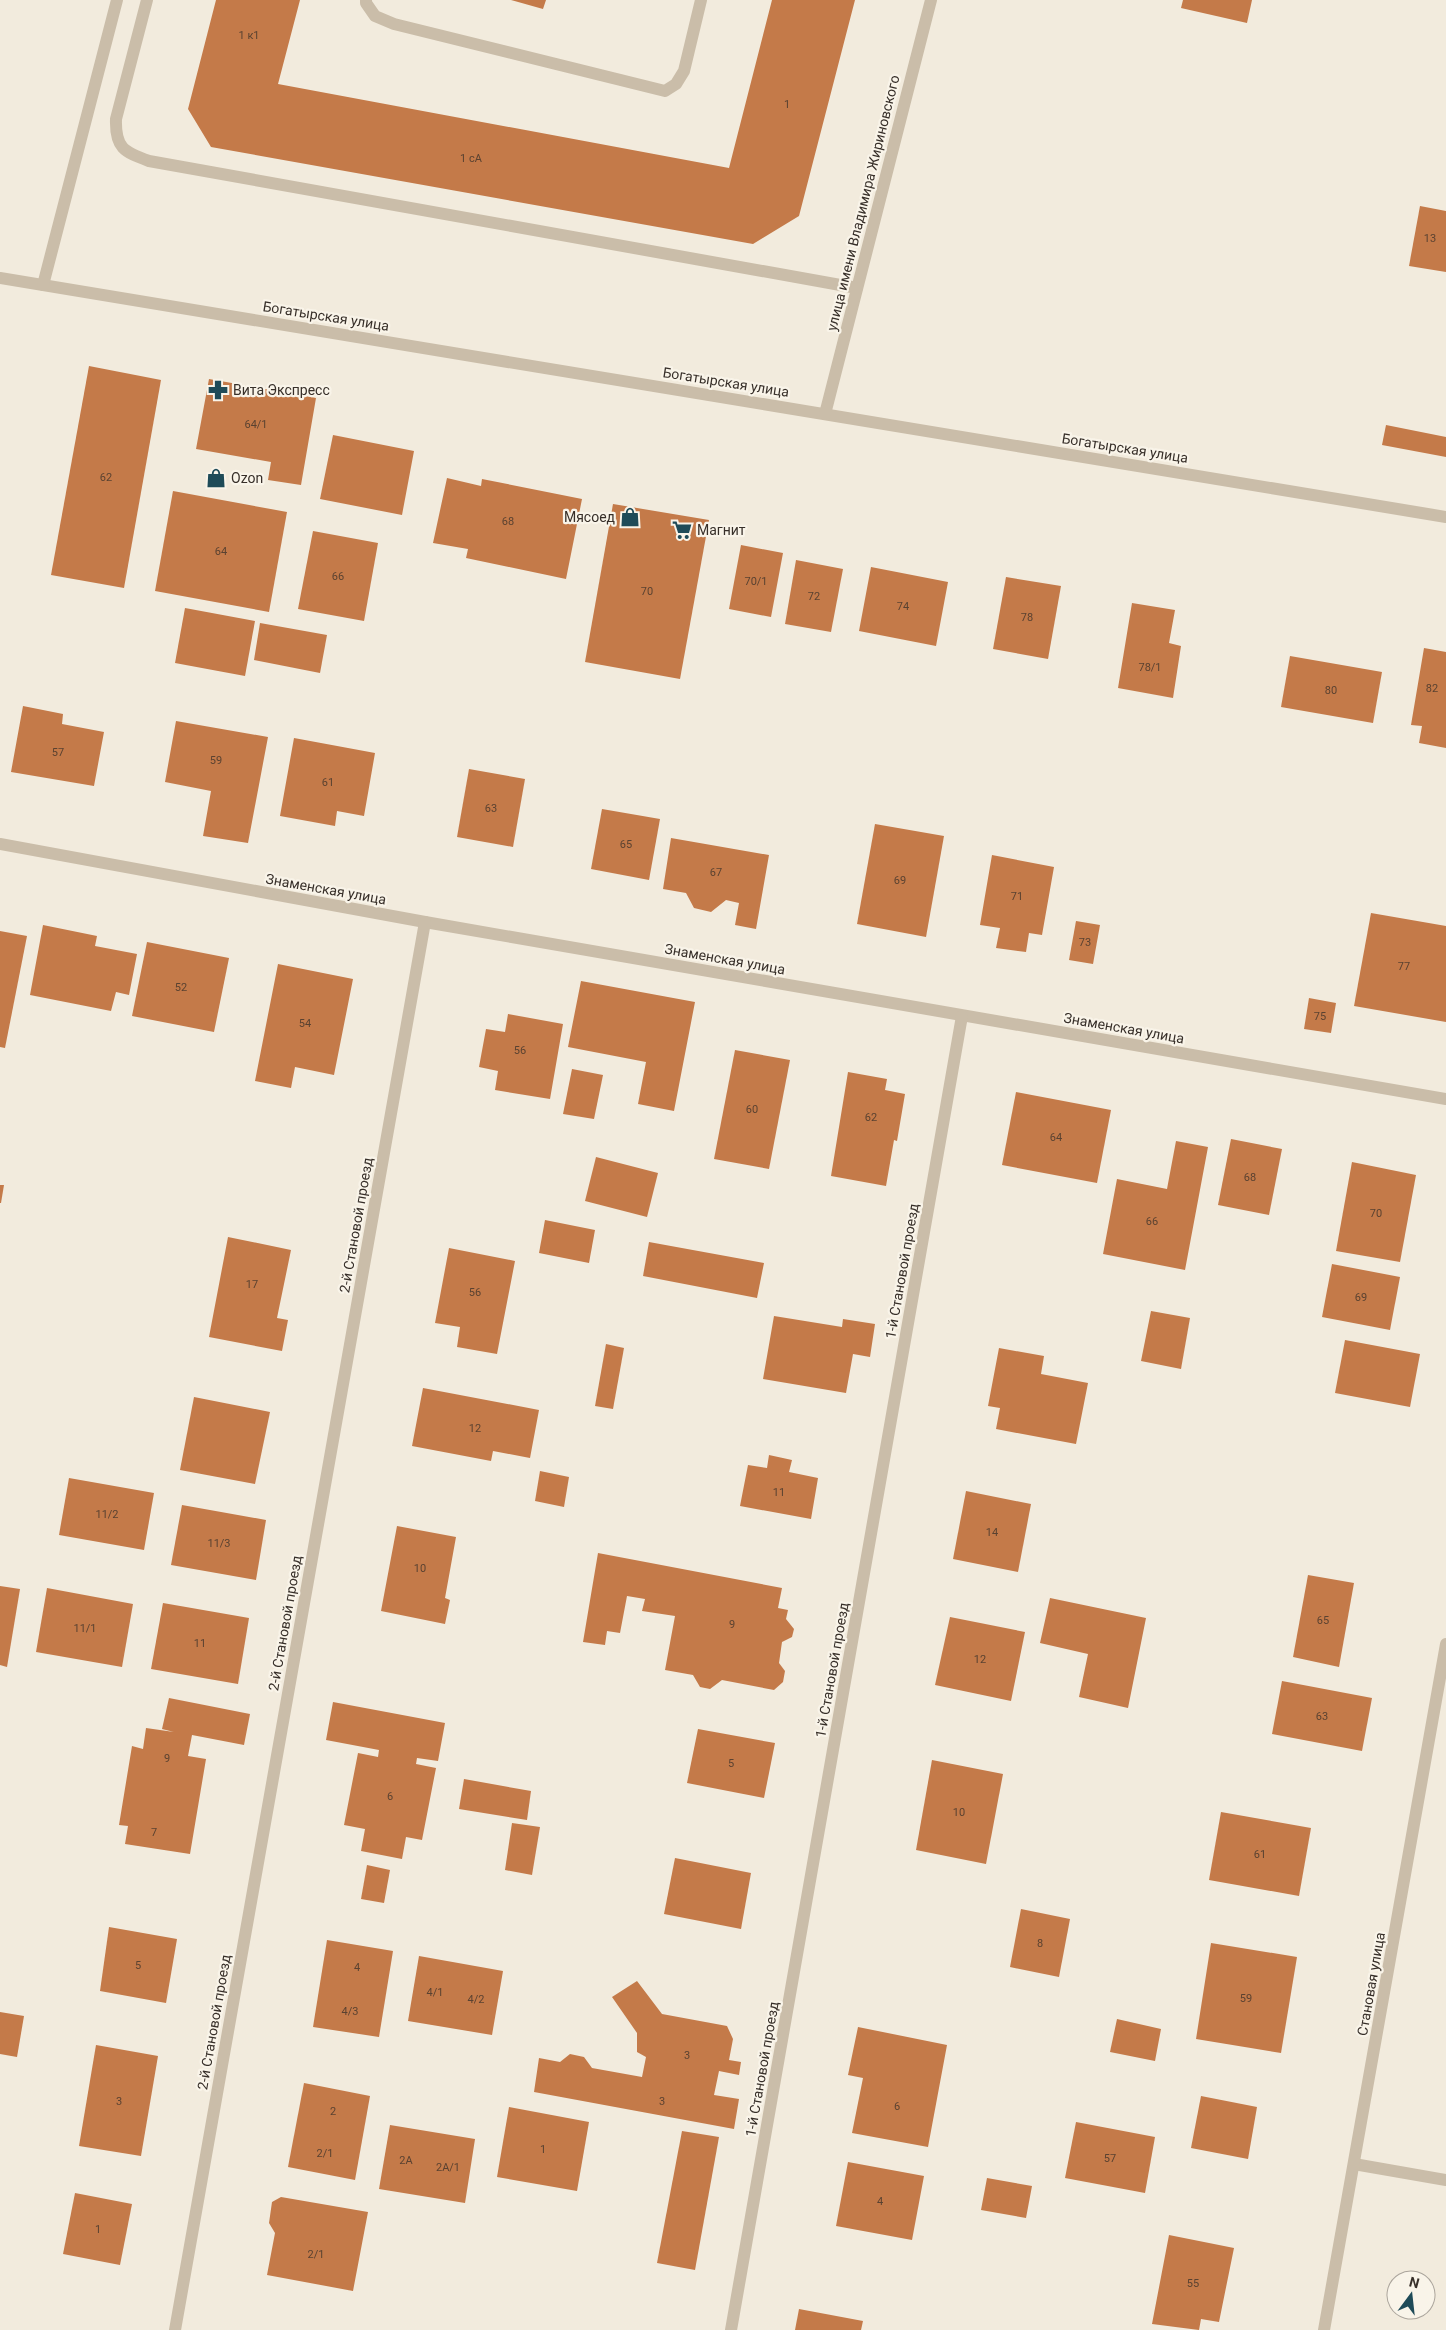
<svg xmlns="http://www.w3.org/2000/svg" width="1446" height="2330" font-family="Roboto,sans-serif">
  <style>
    .building { fill: #c47a49 }
    .lines { fill: none; stroke-linecap: round; stroke-linejoin: round }
    .minor { stroke: #cabda9; stroke-width: 12 }
    .labels { text-anchor: middle; dominant-baseline: central; stroke-width: 4.5; stroke-linejoin: round; paint-order: stroke }
    .number-label { font-size: 11px; fill: #5a4231 }
    .street-label { font-size: 14px; fill: #372f29; stroke: #f9f4e9 }
    .poi-label { font-size: 14px; fill: #372f29; stroke: #f9f4e9; text-anchor: start }
  </style>
  <rect width="100%" height="100%" fill="#f2ebdd"/>
  <g class="building">
    <polygon points="216,0 300,0 278,84 729,168 772,0 855,0 799,216 753,244 211,147 188,109"/>
    <polygon points="511,0 546,0 543,9"/>
    <polygon points="1183,0 1252,0 1247,23 1181,8"/>
    <polygon points="1420,206 1446,211 1446,272 1409,266"/>
    <polygon points="89,366 161,380 124,588 51,575"/>
    <polygon points="209,379 316,398 301,485 268,480 271,462 196,449"/>
    <polygon points="1386,425 1446,437 1446,457 1382,445"/>
    <polygon points="333,435 414,451 402,515 320,499"/>
    <polygon points="447,478 481,486 482,479 582,499 566,579 466,558 468,549 433,543"/>
    <polygon points="173,491 287,512 269,612 155,591"/>
    <polygon points="613,504 709,520 680,679 585,662"/>
    <polygon points="313,531 378,543 364,621 298,609"/>
    <polygon points="741,545 783,553 771,617 729,609"/>
    <polygon points="796,560 843,569 831,632 785,624"/>
    <polygon points="871,567 948,582 936,646 859,631"/>
    <polygon points="1006,577 1061,586 1048,659 993,649"/>
    <polygon points="1132,603 1175,610 1169,643 1181,646 1173,698 1118,688"/>
    <polygon points="185,608 255,621 245,676 175,663"/>
    <polygon points="260,623 327,635 320,673 254,660"/>
    <polygon points="1424,648 1446,652 1446,748 1419,743 1422,726 1411,725"/>
    <polygon points="1290,656 1382,672 1373,723 1281,707"/>
    <polygon points="23,706 63,714 62,724 104,732 94,786 11,772"/>
    <polygon points="176,721 268,737 248,843 203,836 211,791 165,782"/>
    <polygon points="294,738 375,753 364,816 337,811 335,826 280,816"/>
    <polygon points="469,769 525,779 513,847 457,837"/>
    <polygon points="602,809 660,819 649,880 591,869"/>
    <polygon points="875,824 944,836 926,937 857,924"/>
    <polygon points="671,838 769,855 756,929 735,925 739,903 726,900 711,912 694,908 686,893 663,889"/>
    <polygon points="992,855 1054,867 1042,935 1029,933 1026,952 996,948 1000,928 980,925"/>
    <polygon points="1371,913 1446,926 1446,1022 1354,1006"/>
    <polygon points="1076,921 1100,925 1093,964 1069,960"/>
    <polygon points="43,925 97,936 95,946 137,954 129,995 116,992 111,1011 30,995"/>
    <polygon points="0,931 27,936 5,1048 0,1047"/>
    <polygon points="147,942 229,958 214,1032 132,1016"/>
    <polygon points="278,964 353,979 334,1075 295,1067 291,1088 255,1081"/>
    <polygon points="581,981 695,1002 674,1111 638,1104 646,1062 568,1047"/>
    <polygon points="1309,998 1336,1003 1331,1033 1304,1029"/>
    <polygon points="508,1014 563,1024 550,1099 495,1090 498,1071 479,1067 486,1029 505,1032"/>
    <polygon points="735,1050 790,1060 769,1169 714,1159"/>
    <polygon points="572,1069 603,1075 594,1119 563,1114"/>
    <polygon points="848,1072 887,1079 885,1090 905,1094 897,1141 894,1140 886,1186 831,1176"/>
    <polygon points="1016,1092 1111,1110 1097,1183 1002,1165"/>
    <polygon points="1231,1139 1282,1149 1269,1215 1218,1205"/>
    <polygon points="1176,1141 1208,1147 1185,1270 1103,1254 1117,1179 1167,1189"/>
    <polygon points="596,1157 658,1173 647,1217 585,1201"/>
    <polygon points="1352,1162 1416,1175 1400,1262 1336,1251"/>
    <polygon points="0,1185 4,1185 1,1203 0,1203"/>
    <polygon points="545,1220 595,1230 589,1263 539,1253"/>
    <polygon points="228,1237 291,1250 277,1318 288,1320 282,1351 209,1337"/>
    <polygon points="649,1242 764,1263 757,1298 643,1276"/>
    <polygon points="449,1248 515,1261 497,1354 457,1347 460,1327 435,1323"/>
    <polygon points="1332,1264 1400,1277 1390,1330 1322,1317"/>
    <polygon points="1151,1311 1190,1318 1181,1369 1141,1361"/>
    <polygon points="774,1316 842,1327 843,1319 875,1324 870,1357 853,1354 846,1393 763,1379"/>
    <polygon points="1345,1340 1420,1354 1410,1407 1335,1393"/>
    <polygon points="606,1344 624,1348 613,1409 595,1406"/>
    <polygon points="999,1348 1044,1356 1041,1374 1088,1383 1076,1444 996,1429 1000,1408 988,1406"/>
    <polygon points="423,1388 539,1410 530,1458 493,1451 491,1461 412,1446"/>
    <polygon points="194,1397 270,1412 255,1484 180,1470"/>
    <polygon points="769,1455 792,1460 789,1472 818,1478 811,1519 740,1506 748,1465 767,1468"/>
    <polygon points="540,1471 569,1477 564,1507 535,1501"/>
    <polygon points="69,1478 154,1493 144,1550 59,1535"/>
    <polygon points="966,1491 1031,1504 1018,1572 953,1559"/>
    <polygon points="182,1505 266,1520 256,1580 171,1565"/>
    <polygon points="397,1526 456,1537 445,1598 450,1600 445,1624 381,1611"/>
    <polygon points="598,1553 782,1588 778,1608 788,1610 786,1619 794,1629 792,1637 782,1642 779,1663 785,1671 783,1682 774,1690 722,1680 710,1689 700,1687 693,1675 665,1670 675,1616 642,1611 645,1599 627,1596 620,1633 607,1631 605,1645 583,1642"/>
    <polygon points="1308,1575 1354,1583 1339,1667 1293,1657"/>
    <polygon points="0,1586 20,1589 7,1667 0,1665"/>
    <polygon points="47,1588 133,1604 122,1667 36,1652"/>
    <polygon points="1050,1598 1146,1618 1128,1708 1079,1697 1088,1654 1040,1643"/>
    <polygon points="163,1603 249,1618 238,1684 151,1669"/>
    <polygon points="950,1617 1025,1632 1011,1701 935,1685"/>
    <polygon points="1282,1681 1372,1698 1362,1751 1272,1734"/>
    <polygon points="169,1698 250,1714 244,1745 192,1735 188,1756 206,1759 190,1854 125,1844 128,1826 119,1825 132,1746 143,1749 146,1728 174,1732 162,1729"/>
    <polygon points="333,1702 445,1723 438,1761 417,1758 416,1764 436,1768 422,1840 406,1837 402,1859 361,1851 365,1829 344,1825 358,1753 378,1757 379,1750 326,1740"/>
    <polygon points="698,1729 775,1743 764,1798 687,1783"/>
    <polygon points="932,1760 1003,1774 986,1864 916,1850"/>
    <polygon points="464,1779 531,1791 527,1820 459,1809"/>
    <polygon points="1221,1812 1311,1828 1299,1896 1209,1880"/>
    <polygon points="512,1823 540,1827 532,1875 505,1870"/>
    <polygon points="675,1858 751,1873 741,1929 664,1914"/>
    <polygon points="367,1865 390,1870 384,1903 361,1899"/>
    <polygon points="1021,1909 1070,1919 1059,1977 1010,1967"/>
    <polygon points="109,1927 177,1939 166,2003 100,1991"/>
    <polygon points="327,1940 393,1951 379,2037 313,2027"/>
    <polygon points="1211,1943 1297,1957 1281,2053 1196,2039"/>
    <polygon points="419,1956 503,1971 492,2035 408,2021"/>
    <polygon points="637,1981 662,2014 727,2026 733,2039 729,2060 741,2062 739,2075 719,2071 714,2095 739,2099 734,2129 534,2092 539,2058 560,2062 570,2054 584,2057 592,2068 642,2077 646,2057 637,2052 637,2033 612,1997"/>
    <polygon points="0,2012 24,2016 17,2057 0,2054"/>
    <polygon points="1117,2019 1161,2029 1155,2061 1110,2052"/>
    <polygon points="858,2027 947,2045 928,2147 852,2133 863,2078 848,2075"/>
    <polygon points="96,2045 158,2056 141,2156 79,2146"/>
    <polygon points="304,2083 370,2096 355,2180 288,2167"/>
    <polygon points="1201,2096 1257,2107 1248,2159 1191,2148"/>
    <polygon points="509,2107 589,2122 577,2191 497,2177"/>
    <polygon points="1076,2122 1155,2137 1145,2193 1065,2178"/>
    <polygon points="390,2125 475,2139 465,2203 379,2189"/>
    <polygon points="682,2131 719,2137 695,2270 657,2263"/>
    <polygon points="848,2162 924,2176 912,2240 836,2226"/>
    <polygon points="987,2178 1032,2186 1026,2218 981,2210"/>
    <polygon points="75,2193 132,2204 120,2265 63,2254"/>
    <polygon points="281,2197 368,2212 353,2291 267,2275 275,2233 269,2223 272,2202"/>
    <polygon points="1169,2235 1234,2248 1219,2322 1201,2319 1199,2330 1152,2324"/>
    <polygon points="799,2309 863,2321 861,2330 795,2330"/>
  </g>
  <g class="lines">
    <g class="minor">
      <path d="M147,0L116,119C115,148 124,152 149,161L857,288"/>
      <polyline points="366,0 366,3 375,16 394,24 665,91 676,84 684,71 701,0"/>
      <polyline points="0,278 1446,517"/>
      <polyline points="43,285 117,0"/>
      <polyline points="825,414 931,0"/>
      <polyline points="0,844 425,922 1446,1099"/>
      <polyline points="1354,2164 1446,2180"/>
      <polyline points="175,2330 425,922"/>
      <polyline points="731,2330 962,1016"/>
      <polyline points="1324,2330 1446,1644"/>
    </g>
  </g>
  <defs>
    <symbol id="pharmacy-bare" viewBox="-9 -9 18 18"><path d="M-2-6h4v4h4v4h-4v4h-4v-4h-4v-4h4Z" fill="#1f4b58" stroke="#f9f4e9" stroke-width="2.5" paint-order="stroke"/></symbol>
    <symbol id="shop-bare" viewBox="-9 -9 18 18"><path d="M-5-2.5h2.3a2.7 3.5 0 0 1 5.4 0H5L5.5 6h-11ZM-1.5-2.5h3a1.5 2.3 0 0 0-3 0Z" fill="#1f4b58" stroke="#f9f4e9" stroke-width="2.5" paint-order="stroke"/></symbol>
    <symbol id="supermarket-bare" viewBox="-9 -9 18 18"><path d="M-6-5.5h2.5l.6 2H6L4.5 2H-2.5L-4.4-4H-6ZM-1.5 3.2a1.3 1.3 0 1 0 .1 0ZM3 3.2a1.3 1.3 0 1 0 .1 0Z" fill="#1f4b58" stroke="#f9f4e9" stroke-width="2.5" paint-order="stroke"/></symbol>
  </defs>
  <g fill-rule="evenodd">
    <use href="#pharmacy-bare" x="204" y="376" width="28" height="28"/>
    <use href="#shop-bare" x="202" y="464" width="28" height="28"/>
    <use href="#shop-bare" x="616" y="503" width="28" height="28"/>
    <use href="#supermarket-bare" x="668" y="516" width="28" height="28"/>
  </g>
  <g class="labels">
    <g class="number-label">
      <text x="249" y="35">1 к1</text>
      <text x="787" y="104">1</text>
      <text x="471" y="158">1 сА</text>
      <text x="1430" y="238">13</text>
      <text x="256" y="424">64/1</text>
      <text x="106" y="477">62</text>
      <text x="508" y="521">68</text>
      <text x="221" y="551">64</text>
      <text x="338" y="576">66</text>
      <text x="756" y="581">70/1</text>
      <text x="647" y="591">70</text>
      <text x="814" y="596">72</text>
      <text x="903" y="606">74</text>
      <text x="1027" y="617">78</text>
      <text x="1150" y="667">78/1</text>
      <text x="1432" y="688">82</text>
      <text x="1331" y="690">80</text>
      <text x="58" y="752">57</text>
      <text x="216" y="760">59</text>
      <text x="328" y="782">61</text>
      <text x="491" y="808">63</text>
      <text x="626" y="844">65</text>
      <text x="716" y="872">67</text>
      <text x="900" y="880">69</text>
      <text x="1017" y="896">71</text>
      <text x="1085" y="942">73</text>
      <text x="1404" y="966">77</text>
      <text x="181" y="987">52</text>
      <text x="1320" y="1016">75</text>
      <text x="305" y="1023">54</text>
      <text x="520" y="1050">56</text>
      <text x="752" y="1109">60</text>
      <text x="871" y="1117">62</text>
      <text x="1056" y="1137">64</text>
      <text x="1250" y="1177">68</text>
      <text x="1376" y="1213">70</text>
      <text x="1152" y="1221">66</text>
      <text x="252" y="1284">17</text>
      <text x="475" y="1292">56</text>
      <text x="1361" y="1297">69</text>
      <text x="475" y="1428">12</text>
      <text x="779" y="1492">11</text>
      <text x="107" y="1514">11/2</text>
      <text x="992" y="1532">14</text>
      <text x="219" y="1543">11/3</text>
      <text x="420" y="1568">10</text>
      <text x="1323" y="1620">65</text>
      <text x="732" y="1624">9</text>
      <text x="85" y="1628">11/1</text>
      <text x="200" y="1643">11</text>
      <text x="980" y="1659">12</text>
      <text x="1322" y="1716">63</text>
      <text x="167" y="1758">9</text>
      <text x="731" y="1763">5</text>
      <text x="390" y="1796">6</text>
      <text x="959" y="1812">10</text>
      <text x="154" y="1832">7</text>
      <text x="1260" y="1854">61</text>
      <text x="1040" y="1943">8</text>
      <text x="138" y="1965">5</text>
      <text x="357" y="1967">4</text>
      <text x="435" y="1992">4/1</text>
      <text x="1246" y="1998">59</text>
      <text x="476" y="1999">4/2</text>
      <text x="350" y="2011">4/3</text>
      <text x="687" y="2055">3</text>
      <text x="119" y="2101">3</text>
      <text x="662" y="2101">3</text>
      <text x="897" y="2106">6</text>
      <text x="333" y="2111">2</text>
      <text x="543" y="2149">1</text>
      <text x="325" y="2153">2/1</text>
      <text x="1110" y="2158">57</text>
      <text x="406" y="2160">2А</text>
      <text x="448" y="2167">2А/1</text>
      <text x="880" y="2201">4</text>
      <text x="98" y="2229">1</text>
      <text x="316" y="2254">2/1</text>
      <text x="1193" y="2283">55</text>
    </g>
    <g class="street-label">
      <text transform="translate(863 203) rotate(-76)">улица имени Владимира Жириновского</text>
      <text transform="translate(326 316) rotate(9)">Богатырская улица</text>
      <text transform="translate(726 382) rotate(9)">Богатырская улица</text>
      <text transform="translate(1125 448) rotate(9)">Богатырская улица</text>
      <text transform="translate(326 889) rotate(10)">Знаменская улица</text>
      <text transform="translate(725 959) rotate(10)">Знаменская улица</text>
      <text transform="translate(1124 1028) rotate(10)">Знаменская улица</text>
      <text transform="translate(356 1225) rotate(-80)">2-й Становой проезд</text>
      <text transform="translate(902 1271) rotate(-80)">1-й Становой проезд</text>
      <text transform="translate(285 1623) rotate(-80)">2-й Становой проезд</text>
      <text transform="translate(832 1670) rotate(-80)">1-й Становой проезд</text>
      <text transform="translate(1371 1984) rotate(-80)">Становая улица</text>
      <text transform="translate(214 2022) rotate(-80)">2-й Становой проезд</text>
      <text transform="translate(762 2069) rotate(-80)">1-й Становой проезд</text>
    </g>
    <g class="poi-label">
      <text x="233" y="390">Вита Экспресс</text>
      <text x="231" y="478">Ozon</text>
      <text x="615" y="517" text-anchor="end">Мясоед</text>
      <text x="697" y="530">Магнит</text>
    </g>
  </g>
  <g transform="translate(1411 2295) rotate(15)"><circle r="24" fill="#f9f4e9" stroke="#aba59c"/>
  <path d="M0-4L9 19L0 12L-9 19Z" fill="#1f4b58"/>
  <text y="-8" font-size="14" font-weight="bold" text-anchor="middle" fill="#372f29">N</text>
  </g>
</svg>
